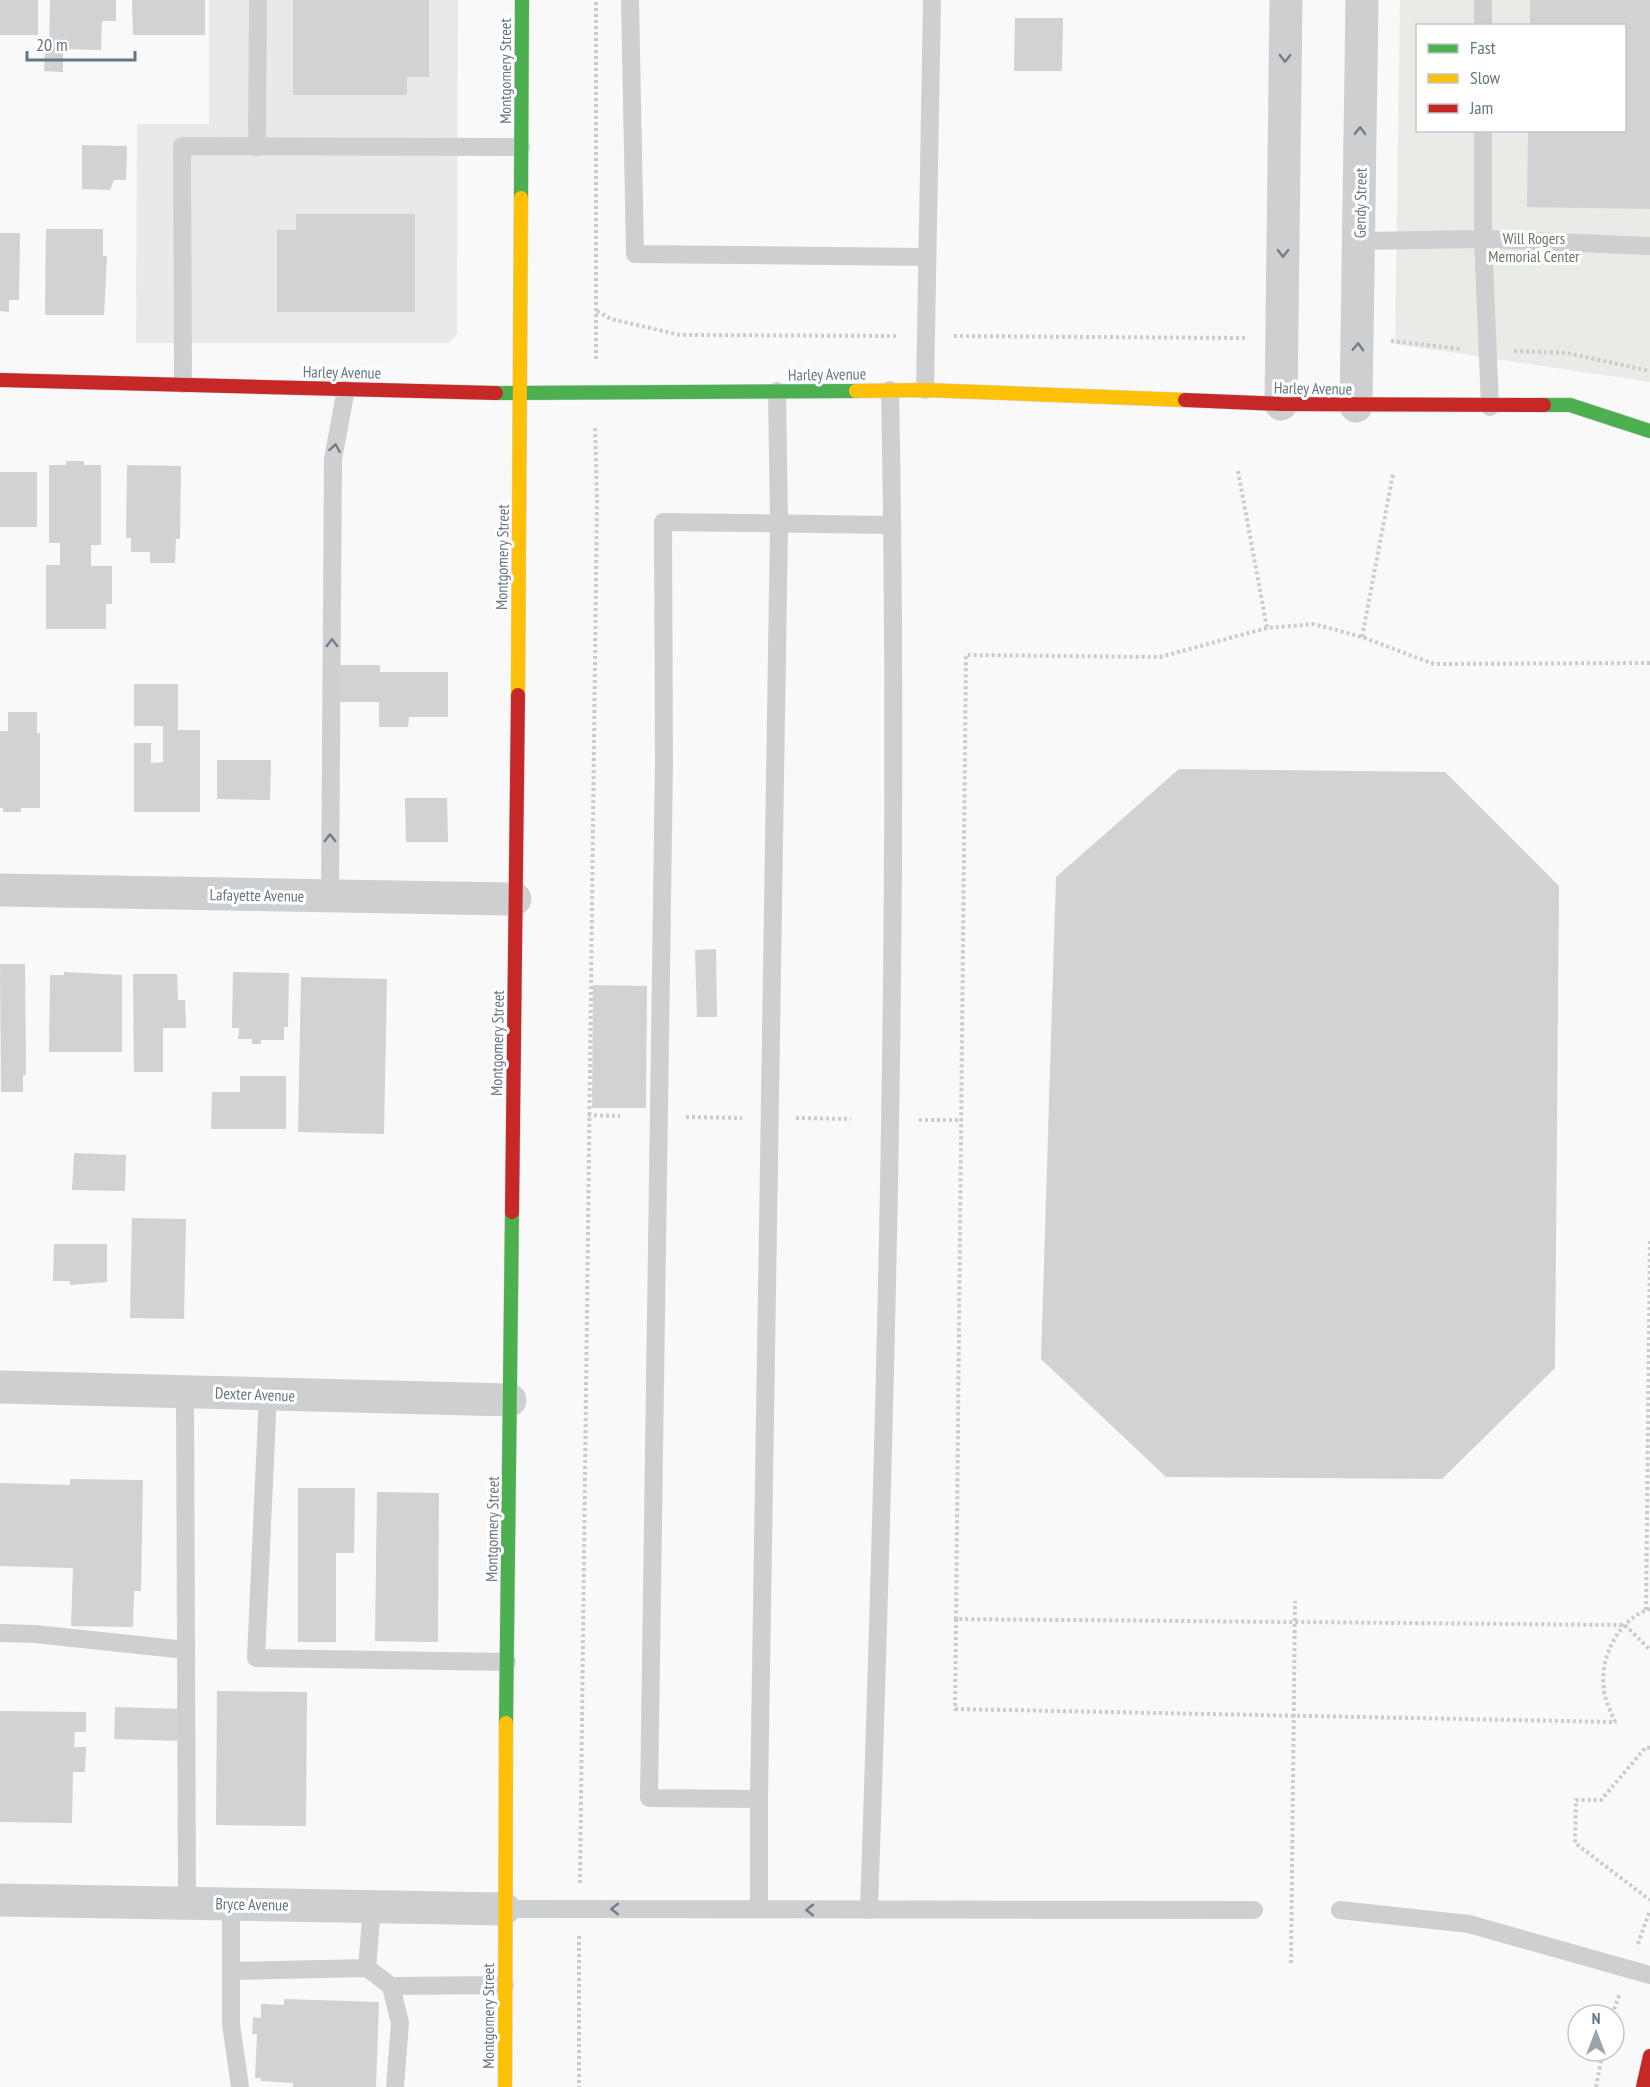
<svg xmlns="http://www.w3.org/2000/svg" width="1650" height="2087" font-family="'PT Sans Narrow',sans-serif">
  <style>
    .built { fill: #e8e9e9 }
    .green { fill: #e8ebe6; fill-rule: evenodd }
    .building { fill: #d0d2d3 }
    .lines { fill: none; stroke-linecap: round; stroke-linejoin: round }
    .fast-casing { stroke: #d5d6d7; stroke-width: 15 }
    .slow-casing { stroke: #d5d6d7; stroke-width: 15 }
    .jam-casing { stroke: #d5d6d7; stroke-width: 15 }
    .path { stroke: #cbcccd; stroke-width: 4; stroke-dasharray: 3 3; stroke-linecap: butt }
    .lane { stroke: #cecfd0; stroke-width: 18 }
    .street { stroke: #cecfd0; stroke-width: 33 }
    .fast { stroke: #4caf50; stroke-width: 14 }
    .slow { stroke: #ffc107; stroke-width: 14 }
    .jam { stroke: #c62828; stroke-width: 14 }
    .oneway { stroke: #707f8b }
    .labels { text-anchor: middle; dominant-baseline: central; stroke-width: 6; stroke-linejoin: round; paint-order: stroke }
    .street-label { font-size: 16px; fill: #657683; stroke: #fff }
    .park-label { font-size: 16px; fill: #687a64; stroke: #fff }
  </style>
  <rect width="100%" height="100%" fill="#f9f9f9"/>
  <polygon class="built" points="209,0 458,0 457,334 449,343 136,343 137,124 209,124"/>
  <path class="green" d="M1400,0H1650V382L1395,344ZM1418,26H1624V130H1418Z"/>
  <g class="building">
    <rect x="0" y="0" width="38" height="35"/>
    <polygon points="50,0 116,0 116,21 102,21 101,50 63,49 63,72 44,71 45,49 49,49"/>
    <polygon points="132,0 205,0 205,35 133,35"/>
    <polygon points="293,0 429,0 429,77 407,77 407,95 293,95"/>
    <polygon points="1530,0 1650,0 1650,209 1527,207 1528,130 1624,130 1624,26 1530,26"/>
    <polygon points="1015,18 1063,18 1062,71 1014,71"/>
    <polygon points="82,145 127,146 126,180 114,180 110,190 82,189"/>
    <polygon points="296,214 415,214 415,312 277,312 277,230 296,230"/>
    <polygon points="46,229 103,229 103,256 107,256 104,315 45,315"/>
    <polygon points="0,233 20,233 19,300 9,300 9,312 0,311"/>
    <polygon points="66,461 84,461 84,465 101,465 101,545 91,545 91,566 112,566 112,604 106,604 106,629 46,629 46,565 60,565 60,543 49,543 49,465 66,465"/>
    <polygon points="127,465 181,466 180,539 176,539 175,563 150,563 150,552 131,552 131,538 126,538"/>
    <rect x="0" y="472" width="37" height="55"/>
    <polygon points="339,665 380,665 380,672 448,672 448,717 409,717 408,727 379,727 379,702 339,702"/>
    <polygon points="134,684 178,684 178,730 200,730 200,812 134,812 134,743 151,743 151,763 163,762 163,726 134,726"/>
    <polygon points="8,712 37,712 37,733 40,733 40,808 21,808 21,812 3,812 3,808 0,808 0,731 8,731"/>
    <polygon points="217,760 271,760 270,800 217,799"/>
    <polygon points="1179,769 1445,772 1559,886 1555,1368 1442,1479 1166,1477 1041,1359 1056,877"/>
    <polygon points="405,798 447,798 448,842 406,842"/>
    <polygon points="716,949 717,1017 697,1017 695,950"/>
    <polygon points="0,964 25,964 26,1075 23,1075 23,1092 1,1092"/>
    <polygon points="64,972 122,975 122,1052 49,1052 50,975 64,975"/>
    <polygon points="233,972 289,973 288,1027 284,1027 284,1040 261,1040 261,1044 252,1044 252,1039 238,1039 239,1028 232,1028"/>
    <polygon points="133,974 177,974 178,1000 185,1000 186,1028 163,1028 163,1072 134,1072"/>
    <polygon points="301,977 387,979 384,1134 298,1132"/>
    <polygon points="593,985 647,986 646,1108 592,1108"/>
    <polygon points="240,1076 286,1076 286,1129 211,1129 212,1092 240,1092"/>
    <polygon points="74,1153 126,1155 125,1191 72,1190"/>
    <polygon points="132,1218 186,1219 184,1319 130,1318"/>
    <polygon points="54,1244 107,1244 107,1282 70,1285 70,1281 53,1281"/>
    <polygon points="70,1479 143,1480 141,1591 134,1591 133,1627 71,1626 73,1568 0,1566 0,1483 70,1485"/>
    <polygon points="298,1488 355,1488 354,1553 336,1553 336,1642 298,1642"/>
    <polygon points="377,1492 439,1493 438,1642 375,1641"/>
    <polygon points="217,1691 307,1692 306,1826 216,1825"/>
    <polygon points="115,1707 182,1709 181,1741 114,1739"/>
    <polygon points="0,1711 86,1712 86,1732 75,1732 74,1747 86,1747 85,1772 73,1772 72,1823 0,1822"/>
    <polygon points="284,1999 379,2002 376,2087 293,2087 293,2083 261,2081 261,2078 255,2078 257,2034 252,2034 253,2017 261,2018 261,2004 284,2005"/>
  </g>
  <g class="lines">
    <defs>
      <g id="fast">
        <polyline points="521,198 522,0"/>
        <polyline points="496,393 856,391"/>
        <polyline points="1544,405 1570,405 1650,431"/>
        <polyline points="506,1723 512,1212"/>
      </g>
      <g id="slow">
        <polyline points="856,391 925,390 1185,400"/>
        <polyline points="518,695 521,198"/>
        <polyline points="505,2087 506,1723"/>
      </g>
      <g id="jam">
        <polyline points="0,380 496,393"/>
        <polyline points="1185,400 1281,404 1544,405"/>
        <polyline points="512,1212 518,695"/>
        <polyline points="1643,2087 1650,2056"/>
      </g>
    </defs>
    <use href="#fast" class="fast-casing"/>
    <use href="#slow" class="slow-casing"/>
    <use href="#jam" class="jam-casing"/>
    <g class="path">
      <polyline points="597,311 611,319 680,335 898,336"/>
      <polyline points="954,336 1246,338"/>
      <polyline points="1391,341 1461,349"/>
      <polyline points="1514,351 1567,353 1650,371"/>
      <polyline points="596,359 596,0"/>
      <polyline points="1238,471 1267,628"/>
      <polyline points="1362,637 1393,474"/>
      <polyline points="1650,663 1434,664 1362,637 1314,624 1267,628 1160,657 966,655 956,1619 1625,1625 1650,1650"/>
      <polyline points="588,1115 620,1116"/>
      <polyline points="686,1117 742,1118"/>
      <polyline points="796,1118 851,1119"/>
      <polyline points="919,1120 962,1120"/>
      <polyline points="1646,1610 1650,1238"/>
      <path d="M956,1619L955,1709L1615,1722C1611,1712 1605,1701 1604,1690C1599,1658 1618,1619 1650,1609"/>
      <polyline points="1650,1748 1646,1747 1601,1800 1576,1800 1575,1843 1650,1900"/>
      <polyline points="580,1883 597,500 595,427"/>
      <polyline points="579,1936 579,2087"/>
      <polyline points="1638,1944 1650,1910"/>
      <polyline points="1291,1963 1295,1601"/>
      <polyline points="1612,2015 1620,1993"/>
      <polyline points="1596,2087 1603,2051"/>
    </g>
    <g class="lane">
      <polyline points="630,0 635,254 927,257"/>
      <polyline points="1483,0 1483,26"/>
      <polyline points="1483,130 1483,239 1490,407"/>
      <polyline points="257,147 258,0"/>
      <polyline points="1359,241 1483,239 1650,246"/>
      <polyline points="183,384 182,146 521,147"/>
      <polyline points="925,390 932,0"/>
      <polyline points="330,896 333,459 346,389"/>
      <polyline points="185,1392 187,1903"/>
      <polyline points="268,1394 256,1658 507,1662"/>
      <polyline points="0,1633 35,1634 186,1650"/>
      <polyline points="759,1799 779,524 777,391"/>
      <polyline points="231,1904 231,2024 240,2087"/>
      <polyline points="504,1909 1254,1910"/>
      <polyline points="759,1909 759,1799 649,1798 664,763 663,522 892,525"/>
      <path d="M869,1910C886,1404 900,896 890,390"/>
      <polyline points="1340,1910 1469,1924 1650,1975"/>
      <polyline points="367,1968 372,1907"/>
      <polyline points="231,1971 367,1968 391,1986 400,2023 395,2087"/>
      <polyline points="391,1986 505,1985"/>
    </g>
    <g class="street">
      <polyline points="1281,404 1286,0"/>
      <polyline points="1356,406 1362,0"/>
      <polyline points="0,890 515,899"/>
      <polyline points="0,1387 510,1400"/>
      <polyline points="0,1900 504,1909"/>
    </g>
    <use href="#fast" class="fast"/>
    <use href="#slow" class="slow"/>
    <use href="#jam" class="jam"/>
  </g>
  <defs><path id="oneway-chevron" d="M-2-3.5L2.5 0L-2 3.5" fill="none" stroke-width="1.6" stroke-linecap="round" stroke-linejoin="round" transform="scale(1.5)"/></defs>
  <g class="oneway">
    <use href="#oneway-chevron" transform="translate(1285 58) rotate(91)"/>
    <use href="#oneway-chevron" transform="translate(1360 131) rotate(-89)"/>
    <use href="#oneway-chevron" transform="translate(1283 253) rotate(91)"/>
    <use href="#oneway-chevron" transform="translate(1358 347) rotate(-88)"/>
    <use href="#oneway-chevron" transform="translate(335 448) rotate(-80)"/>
    <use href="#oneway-chevron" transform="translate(332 643) rotate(-90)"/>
    <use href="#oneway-chevron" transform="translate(330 838) rotate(-90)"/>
    <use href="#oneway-chevron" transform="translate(615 1909) rotate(180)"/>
    <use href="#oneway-chevron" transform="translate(810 1910) rotate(-180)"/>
  </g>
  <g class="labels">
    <g class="street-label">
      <text transform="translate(505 71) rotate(-90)">Montgomery Street</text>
      <text transform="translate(1360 203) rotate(-89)">Gendy Street</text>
      <text transform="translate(342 372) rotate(1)">Harley Avenue</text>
      <text transform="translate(827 374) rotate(-1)">Harley Avenue</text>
      <text transform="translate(1313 388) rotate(1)">Harley Avenue</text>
      <text transform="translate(502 557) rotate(-89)">Montgomery Street</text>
      <text transform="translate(257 895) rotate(1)">Lafayette Avenue</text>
      <text transform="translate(497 1043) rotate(-89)">Montgomery Street</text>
      <text transform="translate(255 1394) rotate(2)">Dexter Avenue</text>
      <text transform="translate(492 1529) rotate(-89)">Montgomery Street</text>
      <text transform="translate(252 1904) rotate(1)">Bryce Avenue</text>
      <text transform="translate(488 2016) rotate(-90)">Montgomery Street</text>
    </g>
    <g class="park-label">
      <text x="1534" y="238">Will Rogers<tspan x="1534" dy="18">Memorial Center</tspan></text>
    </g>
  </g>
  <rect x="1416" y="24" width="210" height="108" fill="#ffffff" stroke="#c1c8cd" stroke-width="1.5"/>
  <rect x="1428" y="44" width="30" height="9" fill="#4caf50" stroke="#c1c8cd" stroke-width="1.5"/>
  <text x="1470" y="54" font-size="18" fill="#657683">Fast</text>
  <rect x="1428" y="74" width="30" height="9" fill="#ffc107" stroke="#c1c8cd" stroke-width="1.5"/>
  <text x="1470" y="84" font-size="18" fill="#657683">Slow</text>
  <rect x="1428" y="104" width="30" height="9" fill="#c62828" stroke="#c1c8cd" stroke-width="1.5"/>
  <text x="1470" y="114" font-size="18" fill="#657683">Jam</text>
  <g transform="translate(1596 2033)"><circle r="28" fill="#ffffff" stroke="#c1c8cd" stroke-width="1.5"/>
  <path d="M0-4.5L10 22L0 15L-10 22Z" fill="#99a4ac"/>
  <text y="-9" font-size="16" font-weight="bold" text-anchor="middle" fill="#657683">N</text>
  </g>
  <path d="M27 51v9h108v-9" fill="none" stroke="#657683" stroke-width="3"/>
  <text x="36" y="51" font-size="18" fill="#657683" stroke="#ffffff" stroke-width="4.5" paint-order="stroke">20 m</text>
</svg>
